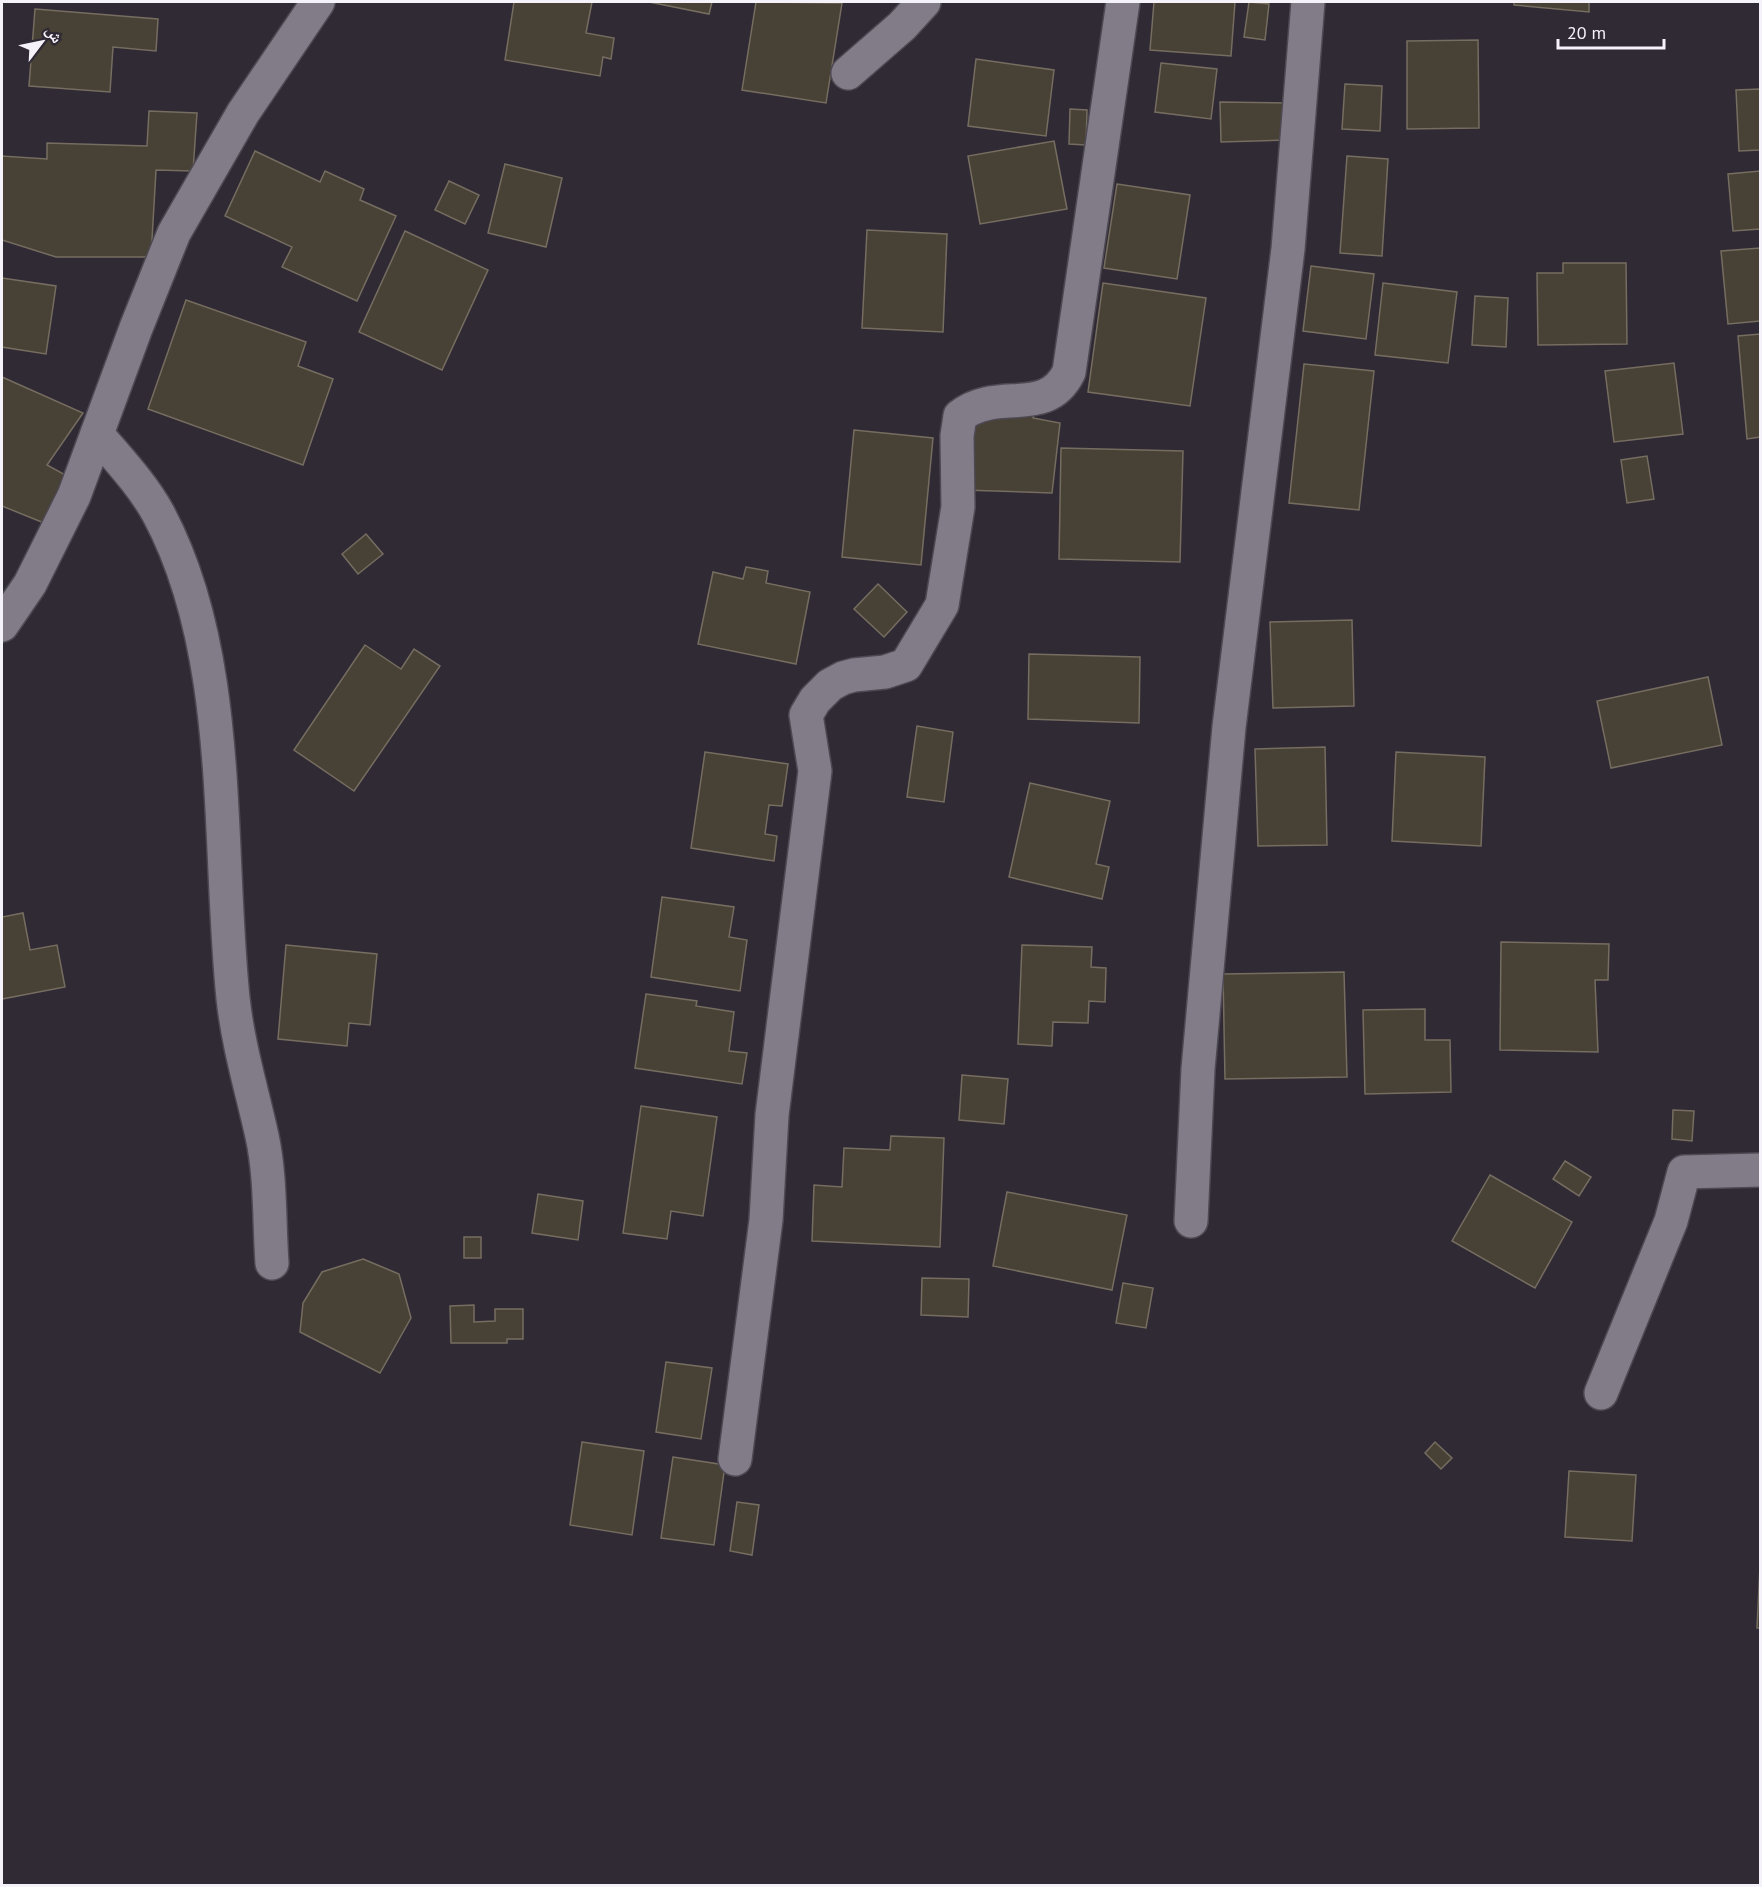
<svg xmlns="http://www.w3.org/2000/svg" width="1762" height="1887" font-family="'PT Sans','Noto Naskh Arabic',sans-serif">
  <style>
    .building { fill: #484135; stroke: #756d60; stroke-width: 1.5 }
    .lines { fill: none; stroke-linecap: round; stroke-linejoin: round }
    .minor-casing { stroke: #4d4952; stroke-width: 36 }
    .minor { stroke: #827c89; stroke-width: 33 }
  </style>
  <rect width="100%" height="100%" fill="#302a35"/>
  <g class="building">
    <polygon points="514,2 592,2 586,33 614,38 611,59 603,57 600,76 505,60"/>
    <polygon points="649,2 712,2 709,14"/>
    <polygon points="756,2 842,3 826,103 742,90"/>
    <polygon points="1154,2 1235,2 1231,56 1150,50"/>
    <polygon points="1249,2 1269,4 1265,40 1244,37"/>
    <polygon points="1514,2 1589,2 1589,12 1514,5"/>
    <polygon points="35,9 158,19 156,51 113,47 110,92 29,86"/>
    <polygon points="1478,40 1479,128 1407,129 1407,41"/>
    <polygon points="976,59 1054,70 1046,136 968,126"/>
    <polygon points="1161,63 1217,69 1211,119 1155,112"/>
    <polygon points="1345,84 1382,86 1380,131 1342,129"/>
    <polygon points="1760,89 1760,150 1739,151 1736,90"/>
    <polygon points="1220,102 1288,103 1287,140 1221,142"/>
    <polygon points="1070,109 1087,110 1086,145 1069,144"/>
    <polygon points="149,111 197,113 193,171 156,170 151,257 56,257 2,240 2,156 47,159 47,143 147,146"/>
    <polygon points="1054,141 1067,209 980,224 968,156"/>
    <polygon points="255,151 320,182 325,171 364,189 360,200 396,216 357,301 282,267 292,247 225,216"/>
    <polygon points="1347,156 1388,159 1382,256 1340,253"/>
    <polygon points="505,164 562,178 546,247 488,233"/>
    <polygon points="1760,171 1760,229 1733,231 1728,174"/>
    <polygon points="449,181 479,195 465,224 435,210"/>
    <polygon points="1117,184 1190,195 1177,279 1104,268"/>
    <polygon points="867,230 947,234 943,332 862,328"/>
    <polygon points="405,231 488,270 442,370 359,332"/>
    <polygon points="1760,248 1760,321 1728,324 1721,251"/>
    <polygon points="1563,263 1626,263 1627,344 1538,345 1537,273 1563,273"/>
    <polygon points="1311,266 1374,274 1366,339 1303,331"/>
    <polygon points="2,278 56,286 46,354 2,347"/>
    <polygon points="1103,283 1206,298 1190,406 1088,392"/>
    <polygon points="1383,283 1457,292 1448,363 1375,355"/>
    <polygon points="1475,296 1508,298 1506,347 1472,345"/>
    <polygon points="186,300 306,342 298,366 333,379 303,465 148,409"/>
    <polygon points="1760,334 1760,437 1747,439 1738,336"/>
    <polygon points="1674,363 1683,434 1614,442 1605,371"/>
    <polygon points="1304,364 1374,371 1359,510 1289,503"/>
    <polygon points="2,377 83,413 47,465 69,477 49,525 2,506"/>
    <polygon points="1036,408 1033,418 1060,423 1052,493 963,490 969,431 990,413"/>
    <polygon points="854,430 933,438 921,565 842,557"/>
    <polygon points="1061,448 1183,451 1180,562 1059,559"/>
    <polygon points="1647,456 1654,499 1627,503 1621,460"/>
    <polygon points="366,534 383,554 358,574 342,554"/>
    <polygon points="746,567 768,571 766,583 810,592 796,664 698,644 713,572 743,579"/>
    <polygon points="878,584 907,612 884,637 854,609"/>
    <polygon points="1352,620 1354,706 1273,708 1270,622"/>
    <polygon points="365,645 401,669 414,649 440,666 354,791 294,750"/>
    <polygon points="1029,654 1140,657 1139,723 1028,719"/>
    <polygon points="1708,677 1722,745 1611,768 1597,701"/>
    <polygon points="917,726 953,732 944,802 907,797"/>
    <polygon points="1325,747 1327,845 1258,846 1255,749"/>
    <polygon points="705,752 788,764 782,806 769,805 765,834 777,836 774,861 691,848"/>
    <polygon points="1396,752 1485,757 1481,846 1392,841"/>
    <polygon points="1030,783 1110,801 1096,864 1109,867 1102,899 1009,877"/>
    <polygon points="662,897 734,907 729,937 747,940 740,991 651,977"/>
    <polygon points="23,913 30,950 57,945 65,987 2,999 2,917"/>
    <polygon points="1501,942 1609,944 1608,980 1595,980 1598,1052 1500,1050"/>
    <polygon points="286,945 377,954 370,1025 349,1023 347,1046 278,1039"/>
    <polygon points="1022,945 1092,947 1091,967 1106,968 1105,1002 1089,1001 1088,1023 1053,1022 1052,1046 1018,1044"/>
    <polygon points="1344,972 1347,1077 1225,1079 1223,974"/>
    <polygon points="646,994 697,1001 696,1006 734,1012 729,1051 747,1053 742,1084 635,1068"/>
    <polygon points="1425,1009 1425,1040 1450,1040 1451,1092 1365,1094 1363,1010"/>
    <polygon points="962,1075 1008,1079 1004,1124 959,1120"/>
    <polygon points="641,1106 717,1117 703,1216 671,1211 667,1239 623,1233"/>
    <polygon points="1673,1110 1694,1111 1692,1141 1672,1139"/>
    <polygon points="891,1136 944,1138 940,1247 812,1241 814,1185 842,1187 844,1148 890,1150"/>
    <polygon points="1565,1161 1591,1177 1579,1196 1553,1179"/>
    <polygon points="1490,1175 1572,1222 1535,1288 1452,1241"/>
    <polygon points="1007,1192 1127,1215 1112,1290 993,1266"/>
    <polygon points="538,1194 583,1201 578,1240 532,1233"/>
    <rect x="464" y="1237" width="17" height="21"/>
    <polygon points="363,1259 399,1274 411,1318 380,1373 300,1332 303,1303 322,1272"/>
    <polygon points="922,1278 969,1279 968,1317 921,1315"/>
    <polygon points="1123,1283 1153,1288 1146,1328 1116,1323"/>
    <polygon points="474,1305 474,1322 495,1321 495,1309 523,1309 523,1339 507,1339 507,1343 451,1343 450,1306"/>
    <polygon points="666,1362 712,1368 701,1439 656,1432"/>
    <polygon points="582,1442 644,1451 632,1535 570,1525"/>
    <polygon points="1435,1442 1452,1458 1441,1469 1425,1453"/>
    <polygon points="673,1457 725,1465 714,1545 661,1538"/>
    <polygon points="1569,1471 1636,1475 1632,1541 1565,1537"/>
    <polygon points="737,1502 759,1505 752,1555 730,1551"/>
    <polygon points="1760,1566 1760,1628 1757,1628"/>
  </g>
  <g class="lines">
    <defs>
      <g id="minor">
        <polyline points="848,73 902,26 924,2"/>
        <path d="M97,434C118,459 142,484 158,513C234,654 217,843 233,998C238,1045 252,1091 262,1136C271,1177 269,1221 272,1263"/>
        <polyline points="2,625 30,584 74,496 136,328 174,233 243,113 318,2"/>
        <polyline points="1191,1221 1198,1069 1229,727 1288,249 1308,2"/>
        <polyline points="1601,1393 1671,1221 1684,1172 1760,1170"/>
        <path d="M735,1459L766,1220L772,1115L815,771L806,715L815,700L830,685L843,678L854,675L885,672L906,665L942,605L958,507L957,436L960,416C998,386 1046,419 1069,372L1123,2"/>
      </g>
    </defs>
    <use href="#minor" class="minor-casing"/>
    <use href="#minor" class="minor"/>
  </g>
  <rect width="1762" height="1887" fill="none" stroke="#f6f2f9" stroke-width="6"/>
  <g transform="translate(42 42) rotate(58)" stroke="#302a35" stroke-width="4.5" paint-order="stroke">
  <path d="M0-4.5L10 22L0 15L-10 22Z" fill="#f6f2f9"/>
  <text y="-9" font-size="16" font-weight="bold" text-anchor="middle" fill="#f6f2f9">ش</text>
  </g>
  <path d="M1558 39v9h106v-9" fill="none" stroke="#f6f2f9" stroke-width="3"/>
  <text x="1567" y="39" font-size="18" fill="#f6f2f9" stroke="#302a35" stroke-width="4.5" paint-order="stroke">20 m</text>
</svg>
